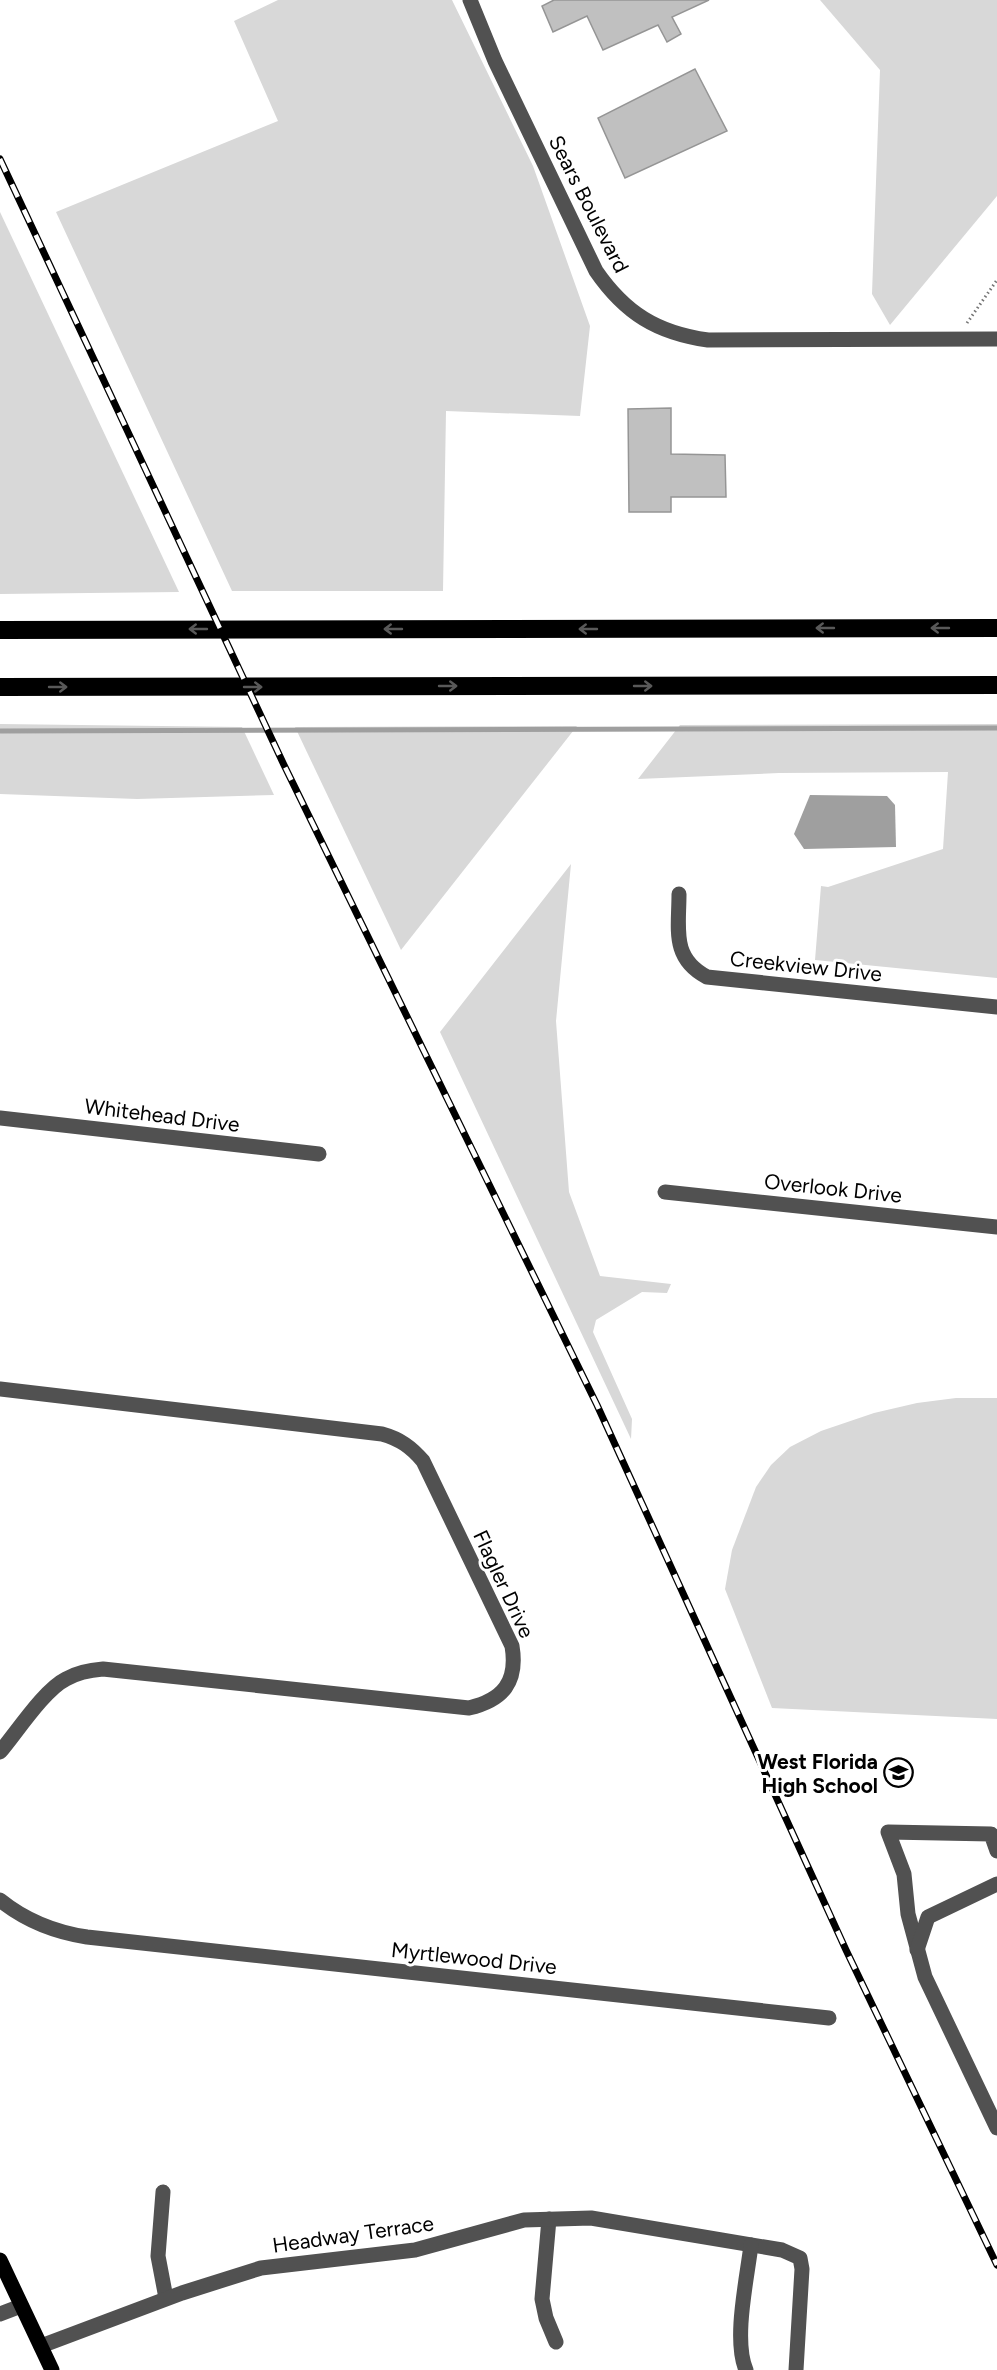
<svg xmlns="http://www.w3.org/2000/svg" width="997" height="2370" font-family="Figtree,sans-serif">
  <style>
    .green { fill: #d8d8d8 }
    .water { fill: #9f9f9f }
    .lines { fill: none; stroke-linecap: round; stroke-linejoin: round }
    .stream { stroke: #9f9f9f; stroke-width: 5 }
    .building { fill: #c0c0c0; stroke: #959595; stroke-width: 1.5 }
    .path { stroke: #737373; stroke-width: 3; stroke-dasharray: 1.5 3; stroke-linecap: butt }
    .minor { stroke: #515151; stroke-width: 15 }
    .major { stroke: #000; stroke-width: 15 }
    .highway { stroke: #000; stroke-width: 18 }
    .rail-casing { stroke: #000; stroke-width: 7 }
    .rail { stroke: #fff; stroke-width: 4.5; stroke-dasharray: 14; stroke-linecap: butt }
    .oneway { stroke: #595959 }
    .labels { text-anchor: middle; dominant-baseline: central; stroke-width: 6; stroke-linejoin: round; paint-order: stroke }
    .street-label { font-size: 21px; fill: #000; stroke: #fff }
    .poi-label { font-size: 21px; font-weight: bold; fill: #000; stroke: #fff; text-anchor: end }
  </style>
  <rect width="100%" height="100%" fill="#fff"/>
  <g class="green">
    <polygon points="278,0 452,0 533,166 590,326 580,416 446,411 443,591 232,591 56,212 278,121 234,21"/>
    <polygon points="820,0 997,0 997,196 890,325 872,294 880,70"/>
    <polygon points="0,212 179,592 0,594"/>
    <polygon points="0,724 242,727 274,795 137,799 0,794"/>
    <polygon points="997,724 997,978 815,960 821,886 828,887 943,849 948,772 779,773 638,779 680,725"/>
    <polygon points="577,726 401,950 295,727"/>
    <polygon points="571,864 556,1021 569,1192 600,1276 671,1284 667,1293 642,1292 596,1320 593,1332 632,1419 631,1439 440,1032"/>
    <polygon points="956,1398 997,1398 997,1719 772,1708 725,1589 732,1550 756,1487 771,1465 790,1447 821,1431 874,1413 917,1403"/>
  </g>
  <polygon class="water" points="810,795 887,796 895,805 896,847 804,849 794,834"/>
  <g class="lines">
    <polyline class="stream" points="0,731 997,728"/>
  </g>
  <g class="building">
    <polygon points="554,0 709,0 672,17 681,34 667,42 658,25 603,50 587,16 553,32 542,6"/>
    <polygon points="695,69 727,131 625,178 598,118"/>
    <polygon points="671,408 671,454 725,455 726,497 671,497 671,512 629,512 628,409"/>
  </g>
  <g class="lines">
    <polyline class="path" points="967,323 997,280"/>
    <g class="minor">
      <path d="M470,0L495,61L596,271C625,313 657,333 708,340L997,339"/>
      <path d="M679,894C679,929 671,958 707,977L997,1007"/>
      <polyline points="0,1118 319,1154"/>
      <polyline points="665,1192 997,1227"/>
      <path d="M0,1389L382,1434C400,1439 411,1447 423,1461L512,1646C518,1682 503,1700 469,1708L103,1669C90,1670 78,1672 66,1679C44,1690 17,1732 0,1752"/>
      <polyline points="997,1851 991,1834 888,1832 904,1874 908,1914 925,1977 997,2128"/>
      <path d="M0,1900C26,1921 54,1932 87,1937L829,2018"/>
      <polyline points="917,1950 928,1917 997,1884"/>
      <polyline points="163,2192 158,2256 166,2298"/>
      <polyline points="549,2219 542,2299 546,2318 556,2342"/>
      <polyline points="0,2314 21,2306"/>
      <polyline points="41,2346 182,2293 261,2268 415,2250 524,2220 591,2218 782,2250 800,2258 802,2269 796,2370"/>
      <path d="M746,2370C733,2340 747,2279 751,2245"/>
    </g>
    <polyline class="major" points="0,2260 52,2370"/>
    <g class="highway">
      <polyline points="0,630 997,628"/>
      <polyline points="0,687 997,685"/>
    </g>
    <defs>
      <polyline id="rail" points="0,159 284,765 597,1405 846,1950 997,2265"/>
    </defs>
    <use href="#rail" class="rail-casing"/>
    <use href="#rail" class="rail"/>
  </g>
  <defs><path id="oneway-shaft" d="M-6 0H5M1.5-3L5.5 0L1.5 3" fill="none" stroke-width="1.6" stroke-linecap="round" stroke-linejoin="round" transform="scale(1.5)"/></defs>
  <g class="oneway">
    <use href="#oneway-shaft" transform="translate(825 628) rotate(180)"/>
    <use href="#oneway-shaft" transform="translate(940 628) rotate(180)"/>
    <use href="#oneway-shaft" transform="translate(198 629) rotate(180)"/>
    <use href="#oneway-shaft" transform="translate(393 629) rotate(180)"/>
    <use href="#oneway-shaft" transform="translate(588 629) rotate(180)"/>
    <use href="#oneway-shaft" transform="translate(448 686)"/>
    <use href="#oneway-shaft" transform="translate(643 686)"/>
    <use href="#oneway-shaft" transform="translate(58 687)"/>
    <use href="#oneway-shaft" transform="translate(253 687)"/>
  </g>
  <defs>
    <symbol id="school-ring" viewBox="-11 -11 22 22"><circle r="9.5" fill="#fff" stroke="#000" stroke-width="1.5"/><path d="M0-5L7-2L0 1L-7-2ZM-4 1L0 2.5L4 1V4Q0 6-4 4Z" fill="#000"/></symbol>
  </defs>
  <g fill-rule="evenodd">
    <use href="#school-ring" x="882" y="1756" width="33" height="33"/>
  </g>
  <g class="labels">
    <g class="street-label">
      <text transform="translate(589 204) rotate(63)">Sears Boulevard</text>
      <text transform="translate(806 966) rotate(6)">Creekview Drive</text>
      <text transform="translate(162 1115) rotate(7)">Whitehead Drive</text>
      <text transform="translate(833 1188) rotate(6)">Overlook Drive</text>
      <text transform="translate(504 1584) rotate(65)">Flagler Drive</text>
      <text transform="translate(474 1958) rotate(6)">Myrtlewood Drive</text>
      <text transform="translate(353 2234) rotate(-8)">Headway Terrace</text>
    </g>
    <g class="poi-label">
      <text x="878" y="1761">West Florida<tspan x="878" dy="24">High School</tspan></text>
    </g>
  </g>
</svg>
